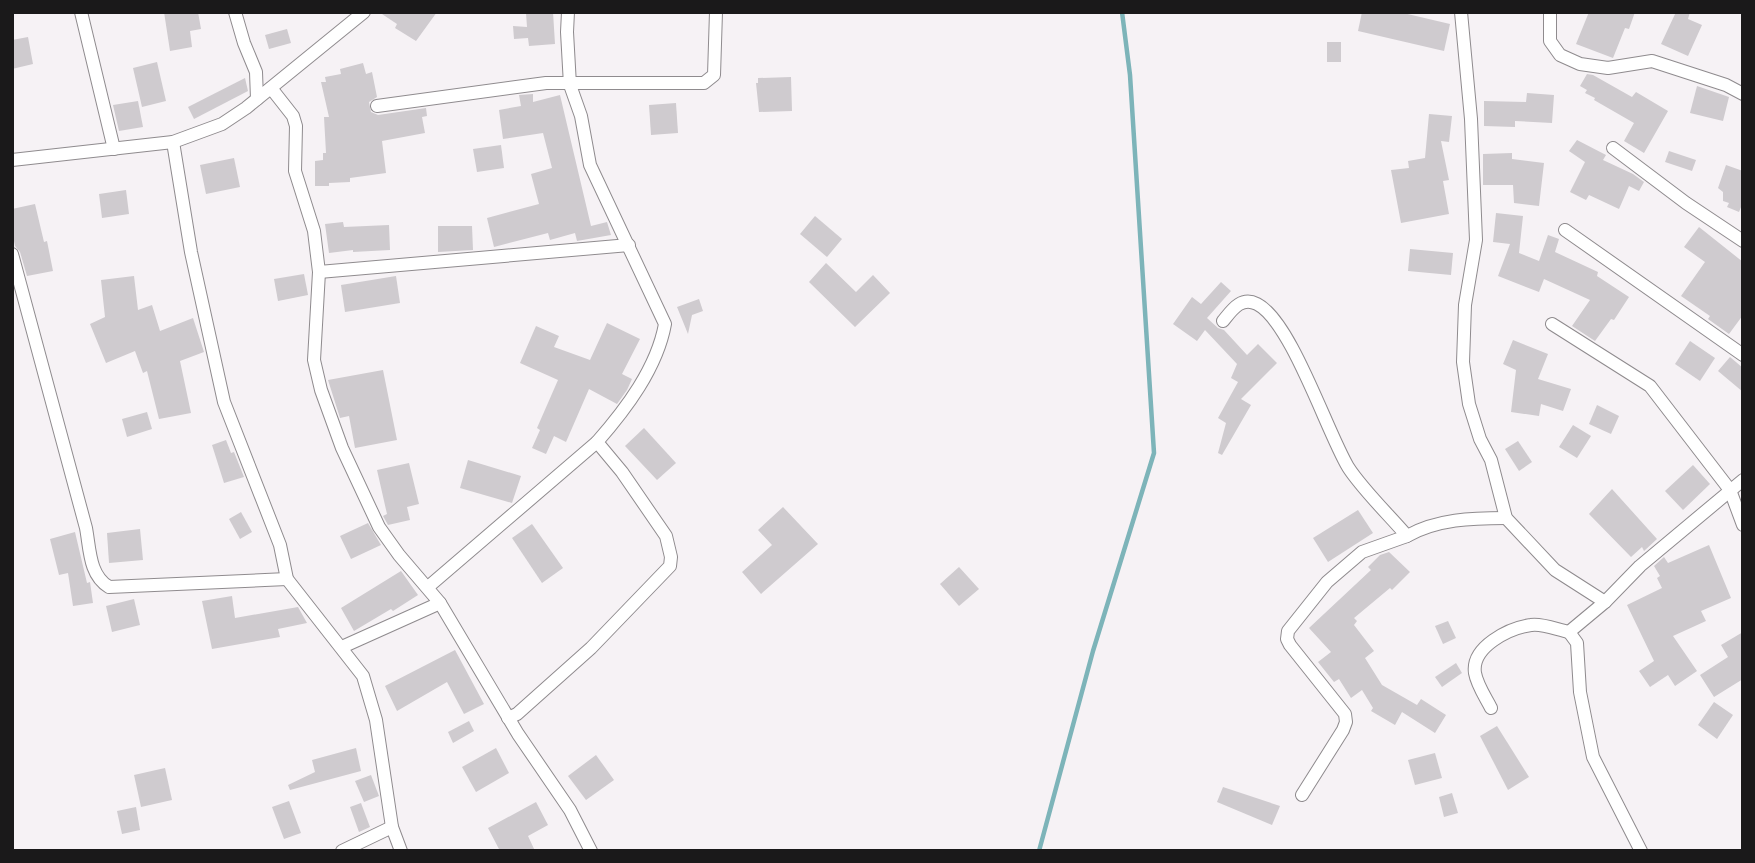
<svg xmlns="http://www.w3.org/2000/svg" width="1755" height="863" font-family="Karla,sans-serif">
  <style>
    .lines { fill: none; stroke-linecap: round; stroke-linejoin: round }
    .stream { stroke: #7db4b9; stroke-width: 4.5 }
    .building { fill: #cfcbcf }
    .minor-casing { stroke: #8f8b8e; stroke-width: 14 }
    .minor { stroke: #fff; stroke-width: 12 }
  </style>
  <rect width="100%" height="100%" fill="#f6f2f5"/>
  <g class="lines">
    <polyline class="stream" points="1039,851 1093,651 1154,453 1130,75 1122,12"/>
  </g>
  <g class="building">
    <polygon points="164,12 198,12 201,29 190,31 192,47 170,51"/>
    <polygon points="379,12 437,12 416,41 395,28 397,24"/>
    <polygon points="553,12 555,44 529,46 528,38 514,39 513,26 527,27 526,13"/>
    <polygon points="1362,12 1399,12 1450,24 1444,51 1358,31"/>
    <polygon points="1589,12 1635,12 1629,29 1625,28 1613,58 1576,44"/>
    <polygon points="1676,12 1690,12 1688,19 1702,25 1688,56 1661,44"/>
    <polygon points="287,29 291,43 269,49 265,35"/>
    <polygon points="28,37 33,64 12,69 12,40"/>
    <rect x="1327" y="42" width="14" height="20"/>
    <polygon points="157,62 166,101 142,107 133,68"/>
    <polygon points="363,63 366,74 372,72 377,97 369,102 371,112 378,115 426,108 427,116 422,117 425,133 382,141 386,173 350,178 350,182 329,183 329,186 315,186 315,161 323,160 323,153 326,153 324,117 329,117 321,82 326,82 325,77 341,74 340,69"/>
    <polygon points="1587,74 1593,75 1632,97 1636,92 1668,111 1644,153 1624,141 1634,123 1594,100 1595,98 1585,93 1587,90 1580,86"/>
    <polygon points="791,77 792,111 759,112 756,83 758,83 758,78"/>
    <polygon points="245,78 248,91 194,119 188,107"/>
    <polygon points="1697,86 1729,97 1723,121 1690,113"/>
    <polygon points="1527,93 1554,95 1552,123 1515,121 1515,127 1484,126 1484,101 1526,102"/>
    <polygon points="533,94 533,102 560,95 591,226 607,222 611,235 577,241 575,233 550,240 548,233 494,247 487,218 539,204 531,174 552,168 543,133 503,139 499,110 521,106 519,95"/>
    <polygon points="138,101 143,127 119,131 113,105"/>
    <polygon points="676,103 678,133 651,135 649,105"/>
    <polygon points="1429,114 1452,116 1449,142 1441,141 1449,180 1443,181 1449,214 1401,223 1391,170 1409,168 1408,161 1425,158"/>
    <polygon points="1577,140 1606,155 1603,160 1633,174 1644,182 1639,191 1629,186 1619,209 1589,195 1586,200 1570,192 1585,162 1569,151"/>
    <polygon points="501,145 504,168 477,172 473,149"/>
    <polygon points="1669,151 1696,160 1692,171 1665,162"/>
    <polygon points="1512,153 1512,159 1544,163 1539,206 1514,203 1513,185 1483,185 1483,154"/>
    <polygon points="234,158 240,187 206,194 200,165"/>
    <polygon points="1726,165 1743,171 1743,202 1739,212 1727,207 1729,203 1723,201 1723,192 1718,188"/>
    <polygon points="126,190 129,214 102,218 99,194"/>
    <polygon points="35,204 44,242 47,241 53,271 27,276 20,252 15,246 12,231 12,209"/>
    <polygon points="1496,213 1523,216 1519,253 1539,261 1548,235 1559,239 1555,252 1598,272 1597,276 1629,297 1614,320 1611,319 1595,341 1572,326 1590,300 1544,279 1539,292 1498,276 1510,244 1493,242"/>
    <polygon points="815,216 842,239 827,257 800,234"/>
    <polygon points="343,222 344,227 389,225 390,250 353,252 353,250 329,253 325,224"/>
    <polygon points="438,226 472,226 473,250 438,252"/>
    <polygon points="1699,227 1743,262 1743,315 1729,334 1708,319 1710,316 1681,296 1705,262 1684,247"/>
    <polygon points="1410,249 1453,253 1451,275 1408,271"/>
    <polygon points="826,263 856,292 873,275 890,293 855,327 809,282"/>
    <polygon points="304,274 308,295 278,301 274,279"/>
    <polygon points="134,276 138,310 152,305 160,331 193,318 204,352 180,361 191,413 159,419 147,371 143,373 135,351 106,363 90,324 105,317 101,280"/>
    <polygon points="396,276 400,303 345,312 341,285"/>
    <polygon points="1221,282 1231,291 1207,318 1218,328 1224,330 1247,355 1258,344 1277,363 1241,399 1251,405 1222,455 1218,453 1226,423 1218,418 1238,382 1231,378 1237,364 1205,330 1197,341 1173,324 1192,297 1201,304"/>
    <polygon points="699,299 703,311 692,315 688,334 677,307"/>
    <polygon points="607,323 640,339 622,374 632,379 627,390 617,404 589,389 566,442 554,436 546,454 532,448 540,430 537,428 558,380 520,363 536,326 559,336 554,347 590,360"/>
    <polygon points="1513,340 1548,354 1538,379 1571,389 1563,411 1541,404 1539,416 1511,412 1516,370 1503,364"/>
    <polygon points="1690,341 1715,358 1700,381 1675,364"/>
    <polygon points="1730,357 1743,368 1743,392 1718,371"/>
    <polygon points="383,370 397,440 355,448 349,416 340,418 328,380"/>
    <polygon points="1597,405 1619,416 1611,434 1589,424"/>
    <polygon points="147,412 152,429 127,437 122,419"/>
    <polygon points="1573,425 1591,436 1577,458 1559,447"/>
    <polygon points="644,428 676,463 657,480 625,446"/>
    <polygon points="226,440 231,453 234,452 244,477 224,483 212,445"/>
    <polygon points="1518,441 1532,462 1519,471 1505,449"/>
    <polygon points="468,460 521,476 512,503 460,488"/>
    <polygon points="409,463 419,504 407,507 410,520 388,525 383,516 387,514 377,470"/>
    <polygon points="1693,465 1710,484 1683,510 1665,491"/>
    <polygon points="1612,489 1657,539 1644,551 1642,547 1631,557 1589,514"/>
    <polygon points="783,507 818,544 761,594 742,572 772,545 758,530"/>
    <polygon points="1358,510 1373,533 1328,562 1313,538"/>
    <polygon points="241,512 252,532 240,539 229,519"/>
    <polygon points="368,523 381,545 351,559 340,536"/>
    <polygon points="532,524 563,568 542,583 512,538"/>
    <polygon points="140,529 143,560 109,563 107,533"/>
    <polygon points="75,532 87,583 90,582 93,603 73,606 68,573 59,575 50,539"/>
    <polygon points="1709,545 1731,598 1701,611 1706,621 1673,636 1697,671 1675,686 1668,675 1650,687 1639,671 1654,661 1627,605 1662,588 1657,578 1660,576 1654,566 1664,557 1668,563"/>
    <polygon points="1389,552 1410,572 1392,590 1390,588 1354,618 1357,621 1354,625 1374,651 1365,658 1382,685 1417,705 1421,699 1446,715 1435,733 1402,712 1395,725 1371,711 1373,708 1362,690 1351,698 1339,679 1334,682 1318,662 1331,652 1309,628 1371,570 1368,567 1380,555"/>
    <polygon points="959,567 979,589 959,606 940,584"/>
    <polygon points="401,571 418,595 393,611 391,609 354,631 341,608"/>
    <polygon points="232,596 235,618 298,607 307,623 278,629 280,637 212,649 202,601"/>
    <polygon points="134,599 140,625 112,632 106,606"/>
    <polygon points="1448,621 1456,638 1443,644 1435,626"/>
    <polygon points="1743,632 1743,679 1714,697 1700,675 1728,657 1721,645"/>
    <polygon points="455,650 484,704 464,714 447,682 397,711 385,686"/>
    <polygon points="1456,663 1462,673 1442,687 1435,677"/>
    <polygon points="1714,702 1733,715 1717,739 1698,725"/>
    <polygon points="469,721 474,731 453,743 448,732"/>
    <polygon points="1497,726 1529,777 1508,790 1480,736"/>
    <polygon points="356,748 361,771 290,790 288,785 315,772 312,760"/>
    <polygon points="496,748 509,773 476,792 462,767"/>
    <polygon points="1435,753 1442,778 1415,785 1408,760"/>
    <polygon points="596,755 614,780 586,800 568,776"/>
    <polygon points="165,768 172,800 141,807 134,775"/>
    <polygon points="371,775 379,796 364,802 355,781"/>
    <polygon points="1223,787 1280,806 1272,825 1217,802"/>
    <polygon points="1452,793 1458,813 1444,817 1439,797"/>
    <polygon points="289,801 301,833 284,839 272,807"/>
    <polygon points="536,802 548,825 528,836 535,851 500,851 488,828"/>
    <polygon points="361,803 370,827 359,832 350,807"/>
    <polygon points="136,807 140,830 122,834 117,811"/>
  </g>
  <g class="lines">
    <defs>
      <g id="minor">
        <polyline points="81,12 114,149"/>
        <polyline points="235,12 244,43 256,72 257,99"/>
        <polyline points="1461,12 1471,119 1476,240 1465,305 1463,362 1469,404 1480,439 1491,460 1506,518 1555,570 1605,602"/>
        <polyline points="1550,12 1550,41 1560,55 1580,64 1608,68 1652,61 1726,85 1743,94"/>
        <polyline points="271,88 293,116 296,126 295,171 314,231 319,272 314,360 321,390 342,448 379,527 399,555 440,603 518,734 570,810 591,851"/>
        <polyline points="377,106 546,83 704,83 714,75 716,12"/>
        <polyline points="173,142 191,252 224,402 280,545 287,579 363,676 376,720 392,827 401,851"/>
        <polyline points="1613,148 1686,203 1743,241"/>
        <polyline points="12,160 173,142 222,124 246,108 364,12"/>
        <polyline points="1565,230 1743,355"/>
        <path d="M12,254L86,528C90,549 89,575 109,587L287,579"/>
        <polyline points="319,272 629,245"/>
        <path d="M1223,321C1232,310 1241,296 1257,304C1291,321 1327,432 1348,467C1362,489 1389,515 1407,536C1437,519 1472,518 1506,518"/>
        <polyline points="1552,324 1650,386 1730,490 1743,525"/>
        <polyline points="428,587 597,442"/>
        <polyline points="342,647 440,603"/>
        <path d="M1491,708C1486,698 1477,685 1475,673C1471,647 1509,628 1531,625C1542,623 1558,630 1569,632"/>
        <path d="M508,718L517,714L591,648L670,566L671,557L666,536L622,472L597,442C626,409 657,368 665,324L590,165L581,116L570,85L567,32L568,12"/>
        <polyline points="1302,795 1343,730 1346,722 1345,714 1290,645 1287,639 1288,631 1327,582 1362,552 1407,536"/>
        <polyline points="342,851 392,827"/>
        <polyline points="1641,851 1593,757 1580,692 1577,643 1569,632 1605,602 1640,566 1743,480"/>
      </g>
    </defs>
    <use href="#minor" class="minor-casing"/>
    <use href="#minor" class="minor"/>
  </g>
  <rect width="1755" height="863" fill="none" stroke="#1a191a" stroke-width="28"/>
</svg>
